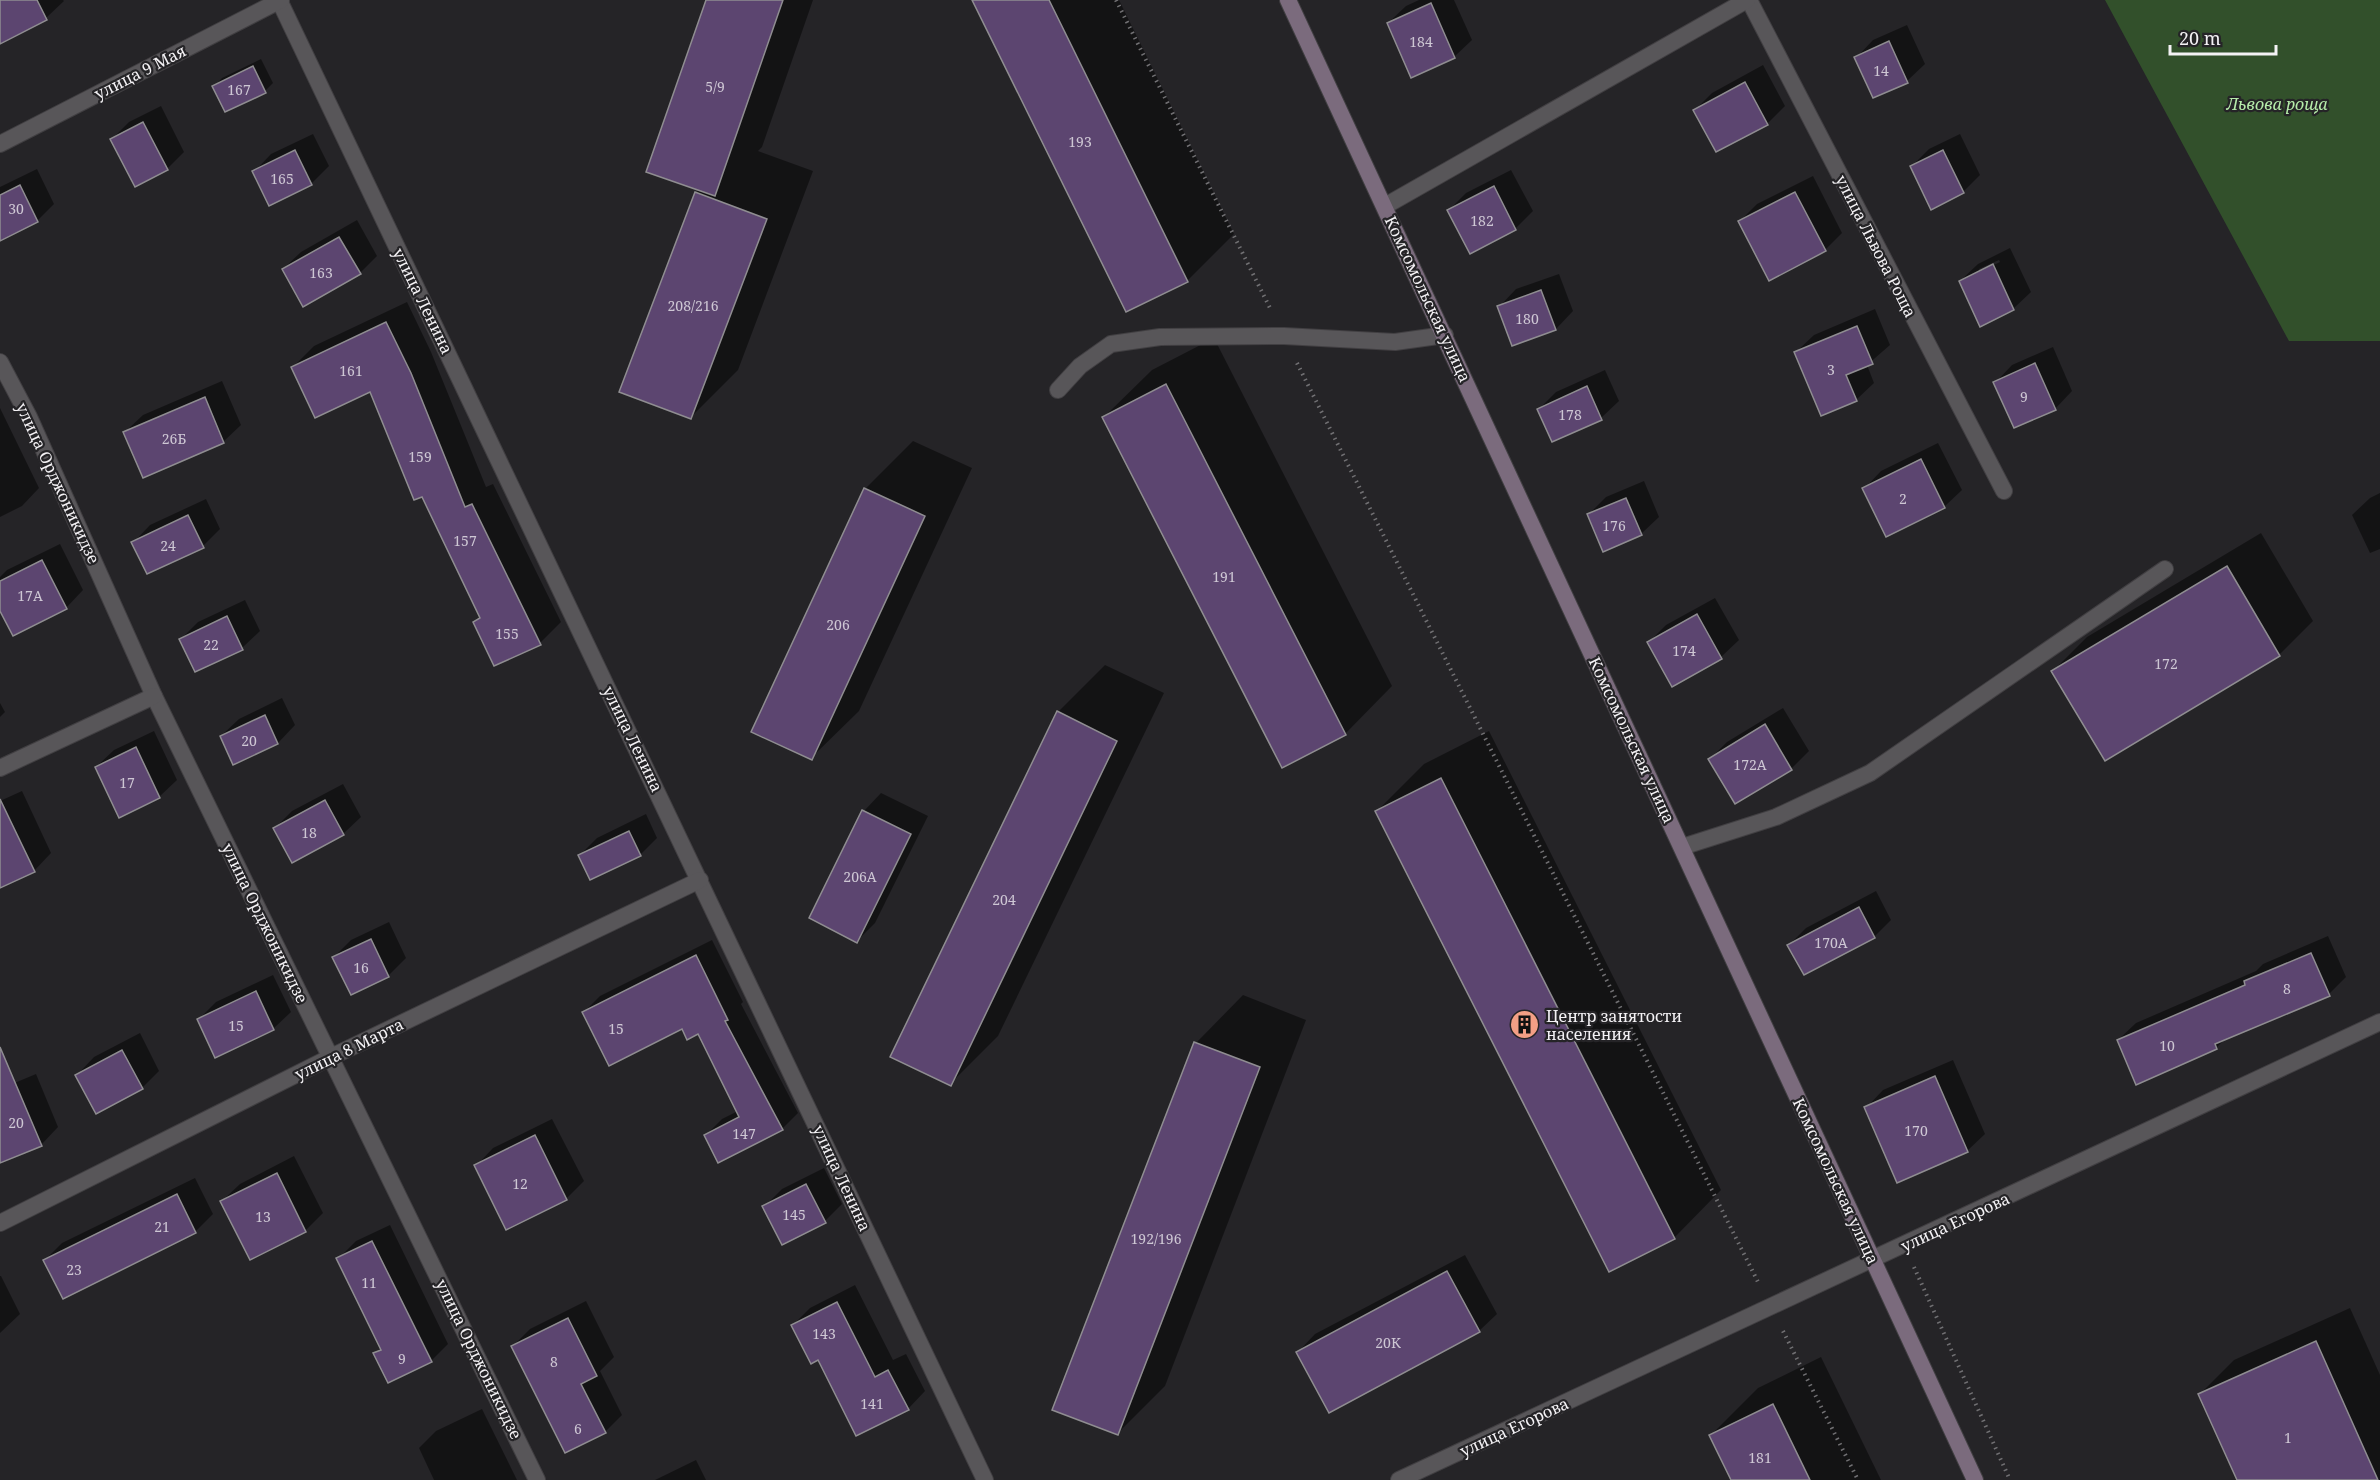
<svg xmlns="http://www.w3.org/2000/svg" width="2380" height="1480" font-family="'Noto Serif',serif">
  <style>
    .green { fill: #32502b }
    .shadow { fill: #0007; fill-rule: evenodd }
    .building { fill: #5c4570; stroke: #8f8d91; stroke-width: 1.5 }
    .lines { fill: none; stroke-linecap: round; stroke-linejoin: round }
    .service-casing { stroke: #413f42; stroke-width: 18 }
    .minor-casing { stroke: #413f42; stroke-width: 18 }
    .secondary-casing { stroke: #413f42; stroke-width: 18 }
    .path { stroke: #717073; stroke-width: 4; stroke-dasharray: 1.5 4.5; stroke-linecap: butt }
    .service { stroke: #585659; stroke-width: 16 }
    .minor { stroke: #585659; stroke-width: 16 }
    .secondary { stroke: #7b6b7d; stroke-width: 16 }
    .labels { text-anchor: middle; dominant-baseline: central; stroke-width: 4.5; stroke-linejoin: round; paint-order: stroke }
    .number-label { font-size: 14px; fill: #cec7d4 }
    .street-label { font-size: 16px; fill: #f4f2f5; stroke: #252427 }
    .park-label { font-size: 16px; font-style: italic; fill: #b6ecaa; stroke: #252427 }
    .poi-label { font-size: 16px; fill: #f4f2f5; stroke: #252427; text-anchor: start }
  </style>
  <rect width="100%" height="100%" fill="#252427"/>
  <polygon class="green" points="2105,0 2380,0 2380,341 2289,341"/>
  <g class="shadow">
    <polygon points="0,0 63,0 64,1 46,18 6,40 0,29"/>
    <polygon points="707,0 813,0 762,147 758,151 813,171 738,370 691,417 696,193 700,189"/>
    <polygon points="974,0 1119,0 1234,234 1187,281"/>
    <polygon points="1419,0 1454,0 1472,40 1454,57 1388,23 1406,6"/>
    <polygon points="1907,25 1925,64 1907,81 1874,96 1856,58 1873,40"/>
    <polygon points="261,59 273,83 265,91 214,87 222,78"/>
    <polygon points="1763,65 1785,106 1767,124 1717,150 1695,110 1712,93"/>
    <polygon points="161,106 184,152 167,169 112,139 129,122"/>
    <polygon points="313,134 329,166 311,184 270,204 254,172 271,154"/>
    <polygon points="1960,134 1980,175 1963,192 1911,167 1929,149"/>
    <polygon points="37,169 54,204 37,221 0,239 0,187"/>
    <polygon points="1511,170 1533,211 1515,229 1470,252 1449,210 1466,193"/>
    <polygon points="1813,176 1842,233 1825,250 1740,221 1757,204"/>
    <polygon points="357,220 377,256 360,273 283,269 301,252"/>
    <path d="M2010,248L2031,292L2013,309L1960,281L1978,264ZM1999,260L2000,262L1979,272V269Z"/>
    <polygon points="1559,274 1573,311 1556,329 1499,307 1516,289"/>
    <polygon points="407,302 431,352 486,487 493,484 561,622 540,643 474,622 481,616 370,390 293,367 314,346"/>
    <polygon points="1875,309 1890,345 1867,365 1874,383 1856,400 1796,352 1814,335"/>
    <polygon points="1214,338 1392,686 1345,734 1104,417 1152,370"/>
    <polygon points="2053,347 2072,391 2055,409 1995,383 2012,365"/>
    <polygon points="1605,370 1619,401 1601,418 1553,440 1539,409 1556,392"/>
    <polygon points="222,381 241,425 223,442 125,432 143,415"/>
    <polygon points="0,408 39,488 22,506 0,517"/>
    <polygon points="913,441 972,468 859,711 811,758 753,731 865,489"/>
    <polygon points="1938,443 1962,490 1944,507 1864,489 1881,471"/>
    <polygon points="1644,481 1659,517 1641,534 1588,515 1606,497"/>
    <polygon points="2380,493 2380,549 2370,553 2352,515 2370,498"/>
    <polygon points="206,499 220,529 203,546 133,543 150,525"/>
    <polygon points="2261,533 2313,621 2279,655 2105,759 2053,671 2087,637"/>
    <polygon points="60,544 83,590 66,608 0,608 0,577 7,570"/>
    <polygon points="1715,598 1739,640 1721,657 1672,685 1649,642 1666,625"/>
    <polygon points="245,600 260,631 242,648 196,670 181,639 198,622"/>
    <polygon points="1105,665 1164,693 998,1036 950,1084 1058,712"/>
    <polygon points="282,698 295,725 278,743 234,763 221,736 239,719"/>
    <polygon points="0,703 5,712 0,717"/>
    <polygon points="1783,708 1809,751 1791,769 1736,802 1710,759 1727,742"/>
    <polygon points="154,731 177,780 159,797 96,767 114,750"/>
    <polygon points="1489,731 1721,1190 1674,1238 1377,811 1424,764"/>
    <polygon points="343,784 361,817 343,834 275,828 292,811"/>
    <polygon points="22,791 51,853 34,871 0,879 0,801"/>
    <polygon points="881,793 928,816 875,923 857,941 864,811"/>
    <polygon points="646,814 657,838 640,855 580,855 597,838"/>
    <polygon points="1876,891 1891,920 1874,937 1789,945 1806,928"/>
    <polygon points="389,922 406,958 389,975 351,993 334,957 351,940"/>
    <polygon points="2328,936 2346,977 2329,994 2227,1037 2216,1048 2118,1040 2136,1023 2256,971 2263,964"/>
    <polygon points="712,940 743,1002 741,1004 798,1113 782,1129 706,1135 722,1119 738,1111 698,1032 683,1027 584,1012 600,996"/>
    <polygon points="273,975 291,1012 273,1029 199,1019 216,1002"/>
    <polygon points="1243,995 1306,1020 1165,1386 1117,1434 1196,1043"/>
    <polygon points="140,1033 159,1071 142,1088 77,1075 94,1057"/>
    <polygon points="1953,1060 1985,1134 1967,1151 1866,1108 1883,1090"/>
    <polygon points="36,1074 58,1127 41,1145 0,1156 0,1089"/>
    <polygon points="552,1119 584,1181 566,1199 476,1166 493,1148"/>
    <polygon points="294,1156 323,1213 305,1231 222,1201 240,1184"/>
    <polygon points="824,1168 842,1204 825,1221 764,1207 782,1189"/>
    <polygon points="195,1178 213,1214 195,1232 45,1260 62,1243"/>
    <polygon points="390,1225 448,1344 431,1361 375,1354 381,1348 338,1259 356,1241"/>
    <polygon points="1465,1255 1497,1314 1479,1331 1298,1352 1315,1334"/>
    <polygon points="1,1276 20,1314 0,1333 0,1276"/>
    <polygon points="855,1285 893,1360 906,1354 925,1391 908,1409 818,1358 793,1325 810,1308"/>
    <polygon points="586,1301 614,1357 600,1371 622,1415 605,1432 513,1346 530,1329"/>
    <polygon points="2350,1308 2380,1375 2380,1480 2238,1480 2200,1394 2234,1360"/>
    <polygon points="1821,1357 1881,1480 1733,1480 1711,1435 1758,1388"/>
    <polygon points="482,1409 517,1480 434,1480 419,1448 436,1431"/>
    <polygon points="696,1460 706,1480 655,1480"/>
  </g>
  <g class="building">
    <polygon points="0,0 37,0 47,20 0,44"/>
    <polygon points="706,0 783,0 715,196 646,172"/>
    <polygon points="972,0 1049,0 1188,282 1126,312"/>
    <polygon points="1431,3 1455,58 1411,78 1387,23"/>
    <polygon points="1889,41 1908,83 1873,98 1854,57"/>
    <polygon points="253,66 266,93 225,112 212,86"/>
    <polygon points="1745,82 1768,125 1716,152 1693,110"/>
    <polygon points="143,122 168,170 135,187 110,139"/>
    <polygon points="295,150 312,185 269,206 252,171"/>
    <polygon points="1943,150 1964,193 1931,210 1910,166"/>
    <polygon points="20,185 38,222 0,241 0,195"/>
    <polygon points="1494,186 1516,230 1470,254 1447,210"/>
    <polygon points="695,192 767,219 691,419 619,392"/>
    <polygon points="1795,192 1826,251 1769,281 1738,221"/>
    <polygon points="339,237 361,274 303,307 282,269"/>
    <polygon points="1993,264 2014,310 1980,327 1959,281"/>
    <polygon points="1541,290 1556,330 1512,346 1497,306"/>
    <polygon points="386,322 411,373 465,507 472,504 541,645 494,666 473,622 480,618 422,497 414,500 370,392 315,418 291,367"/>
    <polygon points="1857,326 1873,364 1846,375 1857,401 1821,416 1794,352"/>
    <polygon points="2035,363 2056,410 2014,428 1993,382"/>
    <polygon points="1166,384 1346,735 1282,768 1102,417"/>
    <polygon points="1587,386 1602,420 1552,442 1537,409"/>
    <polygon points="205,397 224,443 143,478 123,432"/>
    <polygon points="1921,459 1945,508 1886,537 1862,488"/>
    <polygon points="864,488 925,516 812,760 751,732"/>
    <polygon points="1626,498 1642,535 1603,552 1587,514"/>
    <polygon points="188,515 204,548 147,574 131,542"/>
    <polygon points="42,560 67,609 13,636 0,611 0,581"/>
    <polygon points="2227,566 2280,656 2105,761 2051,671"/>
    <polygon points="1697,614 1722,659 1672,687 1647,642"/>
    <polygon points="227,616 243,650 195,672 179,639"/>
    <polygon points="1057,711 1117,741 951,1086 890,1057"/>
    <polygon points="265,715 278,744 233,765 220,736"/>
    <polygon points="1765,724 1792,770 1735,804 1708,759"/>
    <polygon points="136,747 160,798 119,818 95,767"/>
    <polygon points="1441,778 1675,1239 1609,1272 1375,811"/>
    <polygon points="0,799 35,872 0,888"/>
    <polygon points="325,800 344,835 292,863 273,828"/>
    <polygon points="862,810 911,834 857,943 809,918"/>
    <polygon points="629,831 641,856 590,880 578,855"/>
    <polygon points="1859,907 1875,938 1804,975 1787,945"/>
    <polygon points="371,939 389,977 351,995 332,957"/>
    <polygon points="2311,953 2330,996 2215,1044 2217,1049 2136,1085 2117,1040 2245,985 2244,981"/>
    <polygon points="696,955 728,1020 725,1021 783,1130 718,1163 704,1135 739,1117 698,1034 687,1040 682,1029 609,1066 582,1012"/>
    <polygon points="256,991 274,1030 215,1058 197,1019"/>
    <polygon points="1194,1042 1260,1067 1118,1435 1052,1410"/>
    <polygon points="0,1047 42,1146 0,1163"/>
    <polygon points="122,1050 143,1089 96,1114 75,1075"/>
    <polygon points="1935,1076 1968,1152 1897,1183 1864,1107"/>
    <polygon points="535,1135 567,1200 506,1230 474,1165"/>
    <polygon points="277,1173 306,1232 250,1260 220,1201"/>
    <polygon points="806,1184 826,1223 782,1245 762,1206"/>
    <polygon points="177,1194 196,1233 63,1299 43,1260"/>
    <polygon points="372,1241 432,1362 388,1383 373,1353 381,1350 336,1258"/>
    <polygon points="1447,1271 1480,1332 1329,1413 1296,1352"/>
    <polygon points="837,1302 875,1377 888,1370 909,1410 856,1436 818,1360 811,1364 791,1325"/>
    <polygon points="568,1318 597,1376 581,1384 606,1433 565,1453 511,1346"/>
    <polygon points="2316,1341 2378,1480 2237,1480 2198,1394"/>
    <polygon points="1773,1404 1810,1480 1731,1480 1709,1435"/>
  </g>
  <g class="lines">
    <defs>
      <g id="service">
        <polyline points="1058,390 1080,366 1111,344 1160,337 1284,336 1395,342 1445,335"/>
        <polyline points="1682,847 1776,817 1870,773 2165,569"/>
      </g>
      <g id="minor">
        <polyline points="279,0 985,1480"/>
        <polyline points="1749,0 2004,491"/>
        <polyline points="0,144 281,0"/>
        <polyline points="1385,206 1747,0"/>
        <polyline points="0,362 29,417 154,696 537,1480"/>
        <polyline points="0,768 154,696"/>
        <polyline points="0,1223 331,1057 700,880"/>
        <polyline points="1399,1480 2380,1022"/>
      </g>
      <polyline id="secondary" points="1288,0 1975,1480"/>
    </defs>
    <use href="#service" class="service-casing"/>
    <use href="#minor" class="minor-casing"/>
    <use href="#secondary" class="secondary-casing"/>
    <g class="path">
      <polyline points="1116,0 1271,310"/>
      <polyline points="1297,363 1759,1284"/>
      <polyline points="1914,1267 2010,1480"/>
      <polyline points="1783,1331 1858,1480"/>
    </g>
    <use href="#service" class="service"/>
    <use href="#minor" class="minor"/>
    <use href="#secondary" class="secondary"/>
  </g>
  <defs>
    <symbol id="building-disc" viewBox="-11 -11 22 22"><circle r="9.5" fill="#f39f85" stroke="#252427"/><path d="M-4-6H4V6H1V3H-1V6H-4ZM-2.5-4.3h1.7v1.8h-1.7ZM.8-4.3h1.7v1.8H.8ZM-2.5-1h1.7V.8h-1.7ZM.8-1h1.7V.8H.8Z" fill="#111"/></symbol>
  </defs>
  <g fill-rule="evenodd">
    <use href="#building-disc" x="1508" y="1008" width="33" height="33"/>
  </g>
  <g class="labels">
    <g class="number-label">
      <text x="1421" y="41">184</text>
      <text x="1881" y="70">14</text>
      <text x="715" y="86">5/9</text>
      <text x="239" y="89">167</text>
      <text x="1080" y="141">193</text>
      <text x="282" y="178">165</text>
      <text x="16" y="208">30</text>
      <text x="1482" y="220">182</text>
      <text x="321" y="272">163</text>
      <text x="693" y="305">208/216</text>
      <text x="1527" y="318">180</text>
      <text x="1831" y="369">3</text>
      <text x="351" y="370">161</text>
      <text x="2024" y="396">9</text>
      <text x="1570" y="414">178</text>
      <text x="174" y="438">26Б</text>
      <text x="420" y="456">159</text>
      <text x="1903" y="498">2</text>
      <text x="1614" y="525">176</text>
      <text x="465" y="540">157</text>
      <text x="168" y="545">24</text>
      <text x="1224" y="576">191</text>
      <text x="30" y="595">17А</text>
      <text x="838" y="624">206</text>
      <text x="507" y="633">155</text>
      <text x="211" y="644">22</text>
      <text x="1684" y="650">174</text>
      <text x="2166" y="663">172</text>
      <text x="249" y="740">20</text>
      <text x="1750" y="764">172А</text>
      <text x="127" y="782">17</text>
      <text x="309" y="832">18</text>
      <text x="860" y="876">206А</text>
      <text x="1004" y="899">204</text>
      <text x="1831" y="942">170А</text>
      <text x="361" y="967">16</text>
      <text x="2287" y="988">8</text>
      <text x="236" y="1025">15</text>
      <text x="616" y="1028">15</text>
      <text x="2167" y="1045">10</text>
      <text x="16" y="1122">20</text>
      <text x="1916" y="1130">170</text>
      <text x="744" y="1133">147</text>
      <text x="520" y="1183">12</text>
      <text x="794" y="1214">145</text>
      <text x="263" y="1216">13</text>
      <text x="162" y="1226">21</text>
      <text x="1156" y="1238">192/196</text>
      <text x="74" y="1269">23</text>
      <text x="369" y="1282">11</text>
      <text x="824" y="1333">143</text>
      <text x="1388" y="1342">20К</text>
      <text x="402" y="1358">9</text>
      <text x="554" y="1361">8</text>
      <text x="872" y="1403">141</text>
      <text x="578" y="1428">6</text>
      <text x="2288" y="1437">1</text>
      <text x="1760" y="1457">181</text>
    </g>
    <g class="street-label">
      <text transform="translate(140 72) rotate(-27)">улица 9 Мая</text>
      <text transform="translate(1876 246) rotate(63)">улица Львова Роща</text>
      <text transform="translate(1428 299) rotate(65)">Комсомольская улица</text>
      <text transform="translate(423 301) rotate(64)">улица Ленина</text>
      <text transform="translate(58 483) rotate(65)">улица Орджоникидзе</text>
      <text transform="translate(633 739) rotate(64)">улица Ленина</text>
      <text transform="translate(1632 740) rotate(65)">Комсомольская улица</text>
      <text transform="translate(265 923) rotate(64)">улица Орджоникидзе</text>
      <text transform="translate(349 1049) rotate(-26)">улица 8 Марта</text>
      <text transform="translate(842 1178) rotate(65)">улица Ленина</text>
      <text transform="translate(1836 1181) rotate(65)">Комсомольская улица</text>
      <text transform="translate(1955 1222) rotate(-25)">улица Егорова</text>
      <text transform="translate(479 1359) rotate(64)">улица Орджоникидзе</text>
      <text transform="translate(1514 1427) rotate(-25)">улица Егорова</text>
    </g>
    <g class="park-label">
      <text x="2277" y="104">Львова роща</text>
    </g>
    <g class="poi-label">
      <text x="1546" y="1016">Центр занятости<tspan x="1546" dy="18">населения</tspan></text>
    </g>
  </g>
  <path d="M2170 45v9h106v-9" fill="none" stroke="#f4f2f5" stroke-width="3"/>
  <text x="2179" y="45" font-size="18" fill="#f4f2f5" stroke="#252427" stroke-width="4.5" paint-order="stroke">20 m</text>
</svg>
